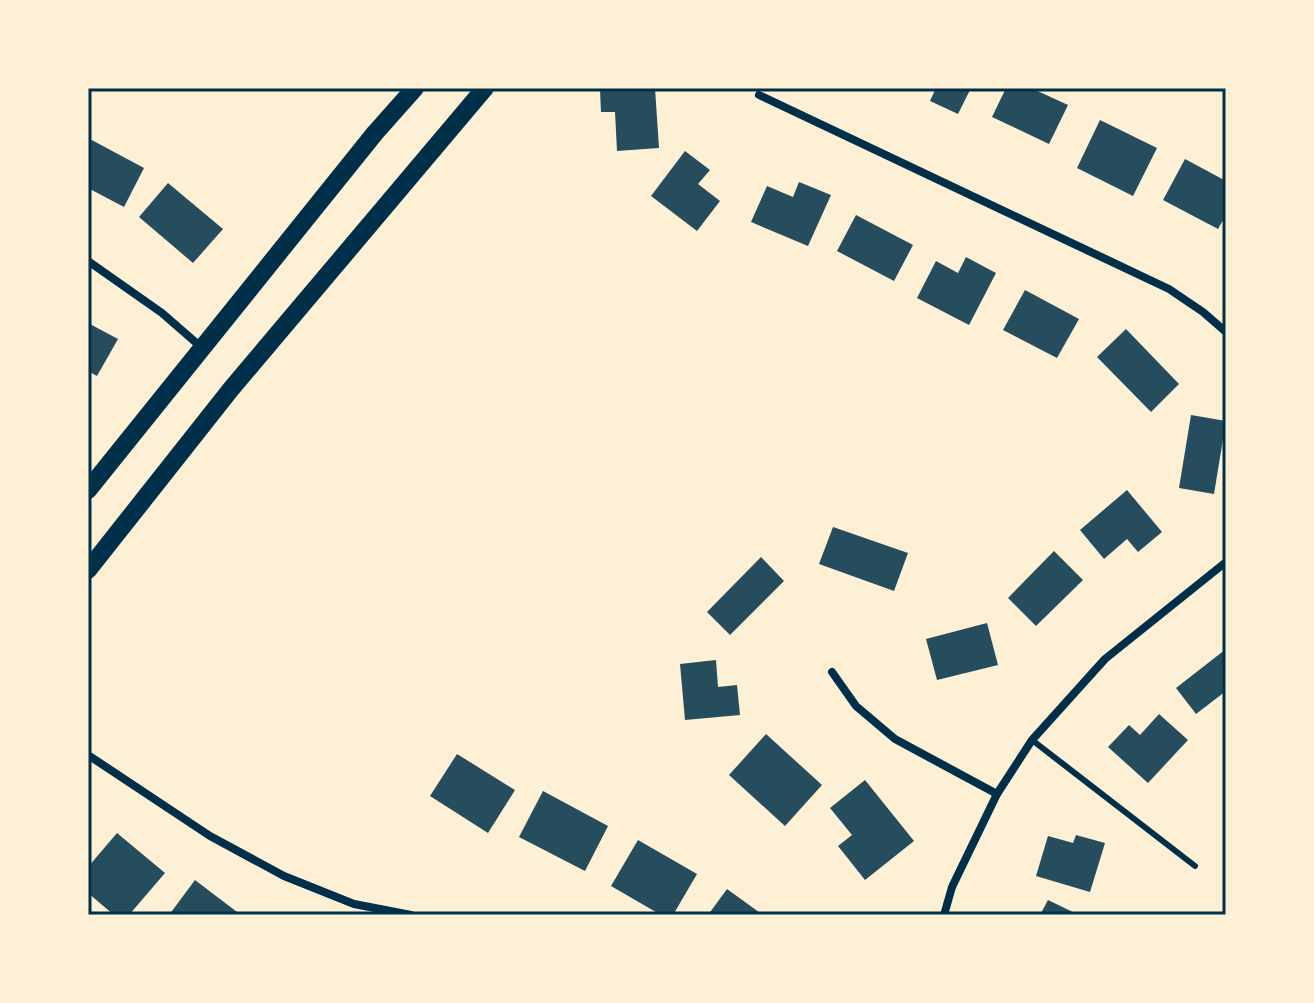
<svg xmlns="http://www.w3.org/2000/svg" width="1314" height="1003" font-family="Inter,sans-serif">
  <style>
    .building { fill: #264d5e }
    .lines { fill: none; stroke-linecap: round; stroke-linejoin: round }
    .service { stroke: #003049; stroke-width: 6 }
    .minor { stroke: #003049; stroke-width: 8 }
    .primary { stroke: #003049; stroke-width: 18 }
    .neatline { fill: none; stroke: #003049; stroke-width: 3 }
  </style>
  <rect width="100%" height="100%" fill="#fdf0d5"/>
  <g class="building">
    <polygon points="628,88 655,88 659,148 617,151 615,112 601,112 600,90"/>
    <polygon points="936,88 971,88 958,114 930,101"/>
    <polygon points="1006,88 1031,88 1068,105 1049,144 992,117"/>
    <polygon points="1100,120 1157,148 1133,196 1077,168"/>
    <polygon points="88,138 144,168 124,207 88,188"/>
    <polygon points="685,151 710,170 698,184 720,201 697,231 651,196"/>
    <polygon points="1185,159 1226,181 1226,215 1218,229 1163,200"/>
    <polygon points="799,182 831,195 808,246 751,222 767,186 793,197"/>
    <polygon points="168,183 223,229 193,263 139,217"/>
    <polygon points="856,215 913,245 894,281 837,251"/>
    <polygon points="966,257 996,273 969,325 917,298 936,261 958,273"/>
    <polygon points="1025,290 1079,319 1057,358 1003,330"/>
    <polygon points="88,323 118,339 97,376 88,371"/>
    <polygon points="1126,329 1179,384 1151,412 1097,357"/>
    <polygon points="1191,415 1226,421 1214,494 1179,488"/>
    <polygon points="1127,490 1162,532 1138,552 1127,539 1104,559 1080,530"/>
    <polygon points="833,527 908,553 894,591 819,564"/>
    <polygon points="1054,551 1083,580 1036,626 1008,598"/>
    <polygon points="761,557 784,581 730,635 707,612"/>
    <polygon points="987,623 998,665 937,680 926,639"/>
    <polygon points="1226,649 1226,691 1196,714 1176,688"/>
    <polygon points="716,660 718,687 737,685 740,715 685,720 680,664"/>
    <polygon points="1159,714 1188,740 1148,783 1108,747 1129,725 1140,735"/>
    <polygon points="766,734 822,785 785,826 729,775"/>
    <polygon points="457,754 515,790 488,833 430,796"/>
    <polygon points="865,780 914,841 865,880 838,846 852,835 830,808"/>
    <polygon points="543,791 608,826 585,871 519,837"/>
    <polygon points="117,833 165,873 129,915 114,915 88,893 88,867"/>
    <polygon points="1076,835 1105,843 1090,892 1036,876 1048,836 1073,843"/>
    <polygon points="638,840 697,874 673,915 661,915 611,886"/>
    <polygon points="195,880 241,915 169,915"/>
    <polygon points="727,889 763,915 708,915"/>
    <polygon points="1048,900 1079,915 1040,915"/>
  </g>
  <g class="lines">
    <polyline class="service" points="1032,740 1195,866"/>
    <g class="minor">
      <polyline points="759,95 1169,289 1203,312 1226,332"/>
      <polyline points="88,261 162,313 201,347"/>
      <polyline points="832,672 856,706 895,739 997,794"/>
      <polyline points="88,755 210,836 284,876 354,904 411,915"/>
      <polyline points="944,915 952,887 997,794 1032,740 1105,659 1226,562"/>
    </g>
    <g class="primary">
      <polyline points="88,490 375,133 415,88"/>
      <polyline points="88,570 231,389 485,88"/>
    </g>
  </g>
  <rect width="1314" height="1003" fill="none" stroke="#fdf0d5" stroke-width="180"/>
  <rect x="90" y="90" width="1134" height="823" class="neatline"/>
</svg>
